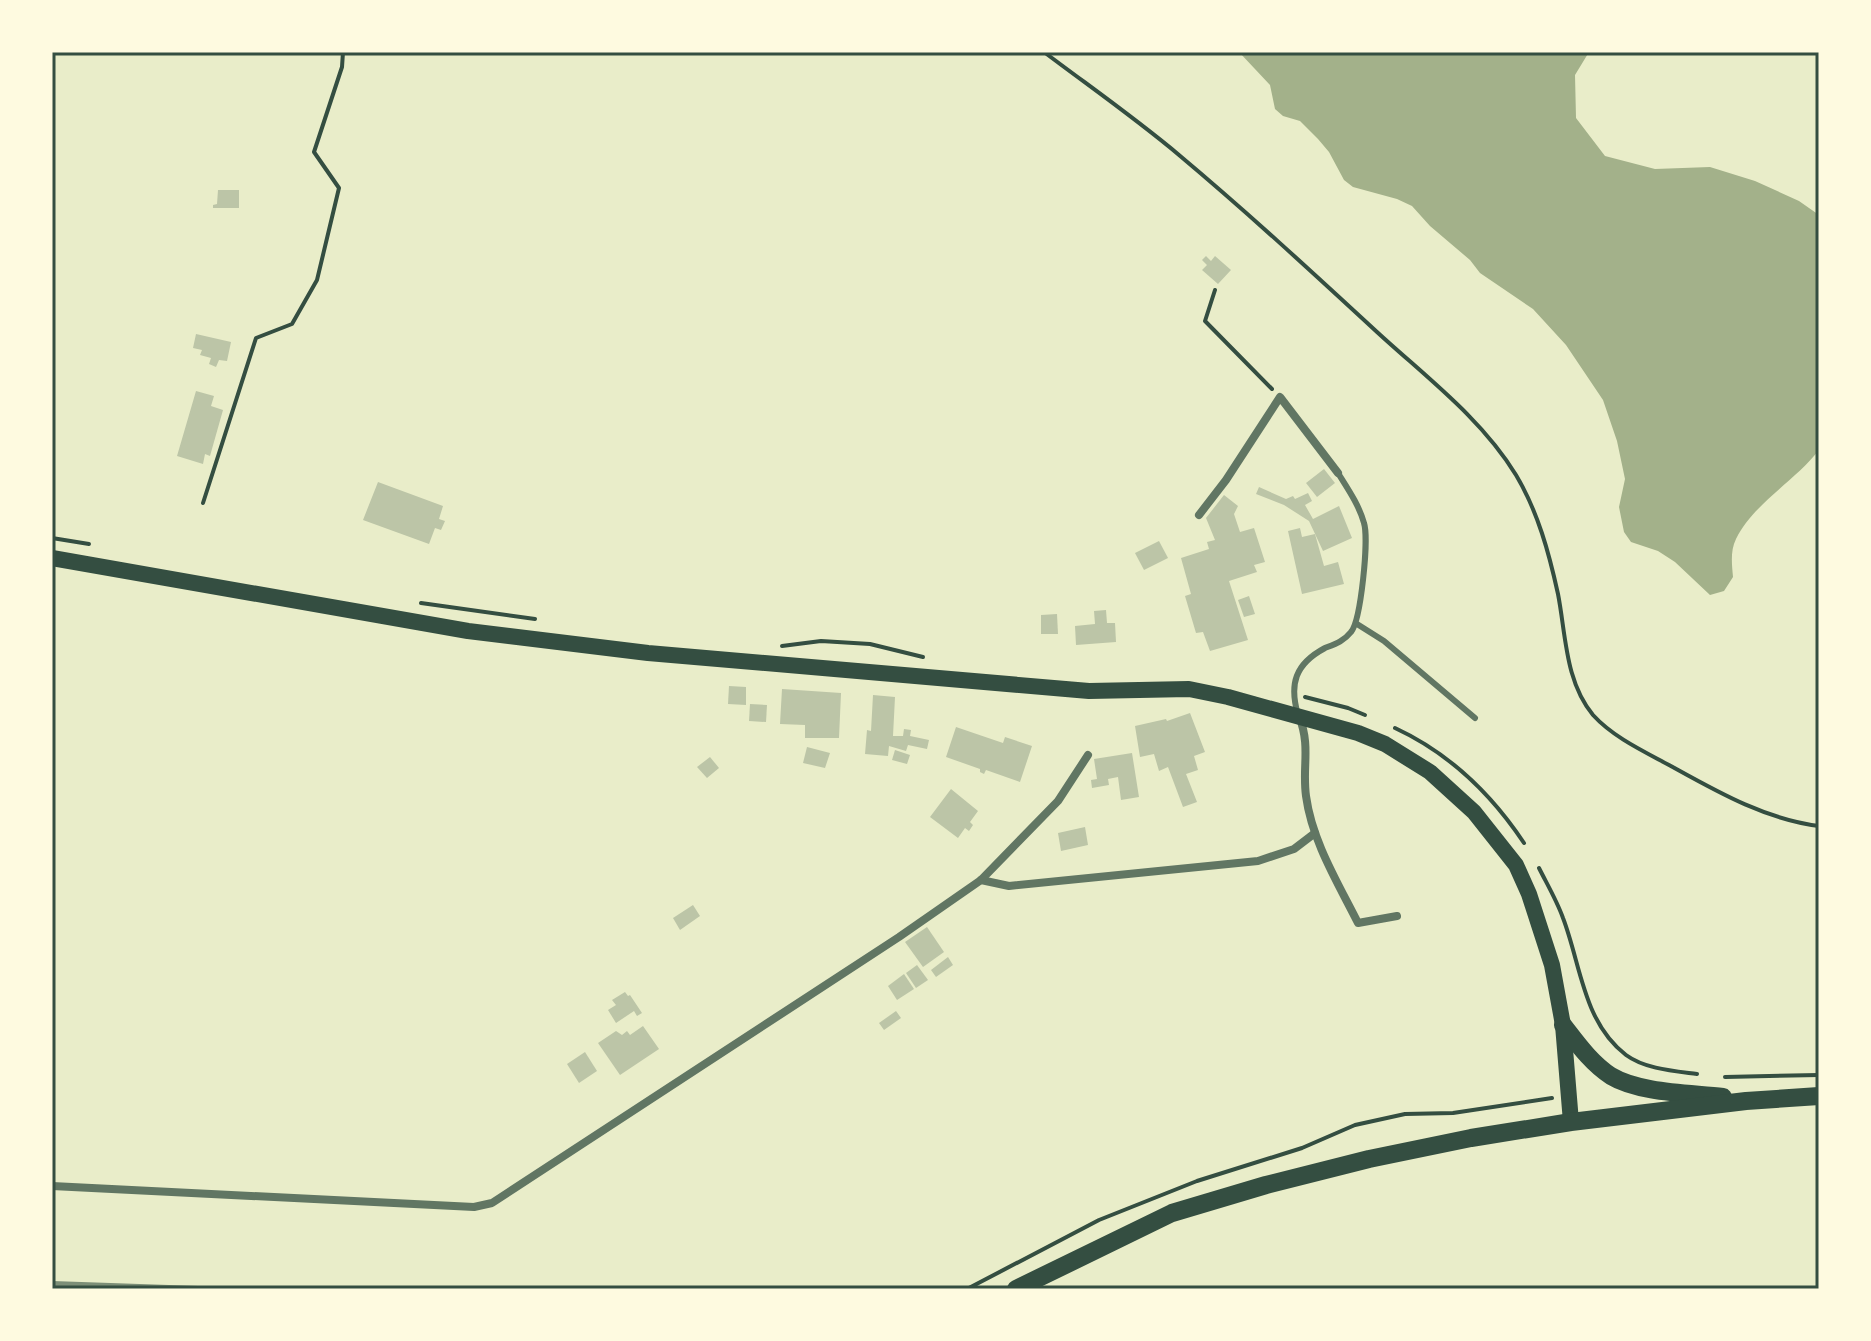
<svg xmlns="http://www.w3.org/2000/svg" width="1871" height="1341" font-family="'Work Sans',sans-serif">
  <style>
    .water { fill: #a3b18a }
    .building { fill: #bcc5a7 }
    .lines { fill: none; stroke-linecap: round; stroke-linejoin: round }
    .path { stroke: #344e41; stroke-width: 4 }
    .service { stroke: #617663; stroke-width: 6 }
    .minor { stroke: #617663; stroke-width: 8 }
    .secondary { stroke: #344e41; stroke-width: 16 }
    .primary { stroke: #344e41; stroke-width: 18 }
    .rail { stroke: #7c8e77; stroke-width: 6 }
    .neatline { fill: none; stroke: #344e41; stroke-width: 3 }
  </style>
  <rect width="100%" height="100%" fill="#e9edc9"/>
  <path class="water" d="M1239,52H1589L1575,75L1576,118L1605,156L1655,169L1710,167L1755,181L1799,201L1819,215V450C1795,481 1753,504 1736,539C1730,551 1732,565 1733,577L1724,591L1710,595L1675,562L1658,551L1631,542L1624,532L1619,507L1625,479L1617,441L1603,400L1566,345L1533,309L1480,273L1470,260L1430,226L1412,206L1397,199L1353,187L1344,180L1329,152L1318,139L1300,121L1283,116L1275,109L1270,85Z"/>
  <g class="building">
    <polygon points="218,190 239,190 239,208 213,208 213,205 217,204"/>
    <polygon points="1206,256 1211,261 1215,256 1231,270 1218,284 1202,270 1207,265 1202,260"/>
    <polygon points="196,334 231,342 227,361 219,360 216,367 209,364 211,358 200,355 202,350 193,348"/>
    <polygon points="196,391 214,396 211,406 223,410 210,456 205,454 203,464 177,456"/>
    <polygon points="1324,469 1335,483 1317,497 1306,483"/>
    <polygon points="378,482 443,506 439,519 445,521 441,530 435,528 429,544 363,520"/>
    <polygon points="1259,487 1286,499 1293,496 1295,499 1308,493 1312,501 1305,505 1313,519 1339,506 1352,538 1323,551 1309,521 1284,505 1256,494"/>
    <polygon points="1224,495 1238,506 1234,514 1240,532 1254,528 1265,562 1254,565 1257,572 1229,581 1248,640 1210,651 1203,632 1196,633 1185,596 1191,594 1181,558 1209,549 1207,542 1215,540 1206,518"/>
    <polygon points="1300,528 1302,537 1315,534 1324,566 1338,562 1344,584 1302,594 1288,531"/>
    <polygon points="1159,541 1168,558 1144,570 1135,553"/>
    <polygon points="1249,596 1255,614 1244,617 1238,600"/>
    <polygon points="1106,610 1107,623 1115,623 1116,642 1076,645 1075,626 1095,624 1094,611"/>
    <polygon points="1057,614 1058,634 1041,634 1041,615"/>
    <polygon points="729,686 746,687 746,705 728,704"/>
    <polygon points="782,689 841,693 839,738 805,738 805,725 780,724"/>
    <polygon points="873,695 895,697 893,736 903,736 904,729 911,730 910,736 929,740 927,749 908,745 906,751 889,746 888,756 865,754 867,730 871,731"/>
    <polygon points="750,704 767,705 766,722 749,721"/>
    <polygon points="1190,713 1205,752 1194,756 1198,770 1186,774 1197,802 1183,807 1168,767 1159,771 1154,754 1140,757 1135,726 1166,719 1167,721"/>
    <polygon points="956,727 1003,743 1005,737 1032,746 1020,782 986,770 984,774 980,772 980,769 946,757"/>
    <polygon points="807,747 830,753 825,768 803,763"/>
    <polygon points="895,750 910,755 907,764 892,760"/>
    <polygon points="1132,753 1139,797 1121,800 1118,777 1108,779 1109,785 1092,788 1091,780 1097,779 1094,759"/>
    <polygon points="710,757 719,768 707,778 697,767"/>
    <polygon points="951,789 978,811 970,822 973,825 969,831 965,828 958,838 930,817"/>
    <polygon points="1085,827 1088,845 1061,851 1058,833"/>
    <polygon points="693,905 700,916 680,930 673,918"/>
    <polygon points="927,927 944,952 923,967 905,942"/>
    <polygon points="948,957 953,965 936,977 931,970"/>
    <polygon points="917,965 928,980 916,988 906,973"/>
    <polygon points="904,974 914,989 897,1000 888,986"/>
    <polygon points="625,992 628,996 630,995 642,1013 637,1016 634,1011 616,1023 608,1010 616,1005 612,1000"/>
    <polygon points="896,1011 901,1018 884,1030 879,1023"/>
    <polygon points="643,1026 659,1049 620,1075 598,1043 616,1031 622,1035 627,1031 630,1035"/>
    <polygon points="585,1052 597,1071 579,1083 567,1064"/>
  </g>
  <g class="lines">
    <g class="path">
      <path d="M1044,52C1089,86 1135,118 1179,155C1247,212 1312,272 1377,332C1426,377 1481,418 1516,475C1538,512 1549,553 1558,594C1566,635 1565,681 1593,715C1613,737 1643,751 1669,765C1716,791 1764,819 1819,826"/>
      <polyline points="1215,290 1205,321 1272,389"/>
      <polyline points="203,503 256,338 292,324 317,280 339,188 314,152 342,67 343,52"/>
      <polyline points="52,538 89,544"/>
      <polyline points="421,603 535,619"/>
      <polyline points="782,646 821,641 870,644 923,657"/>
      <polyline points="1305,697 1348,708 1365,715"/>
      <path d="M1395,728C1449,753 1492,795 1524,843"/>
      <path d="M1539,868C1547,884 1557,901 1563,918C1581,965 1583,1022 1626,1055C1645,1069 1674,1071 1697,1074"/>
      <polyline points="1725,1077 1819,1075"/>
      <polyline points="967,1289 1099,1220 1197,1181 1302,1148 1355,1125 1405,1114 1453,1113 1552,1098"/>
    </g>
    <g class="service">
      <polyline points="1357,624 1384,641 1475,718"/>
      <path d="M1298,715C1289,684 1295,664 1325,648C1335,644 1344,641 1351,632C1361,620 1369,539 1364,523C1359,505 1348,489 1338,473"/>
    </g>
    <g class="minor">
      <polyline points="1199,515 1226,480 1280,397 1338,473"/>
      <path d="M1299,716C1311,747 1302,766 1306,796C1312,841 1338,883 1358,923L1397,916"/>
      <polyline points="981,880 1009,886 1258,861 1294,849 1315,833"/>
      <polyline points="52,1186 474,1207 492,1203 899,937 981,880 1058,801 1088,755"/>
    </g>
    <polyline class="secondary" points="52,558 468,631 648,653 1089,691 1189,689 1228,697 1358,733 1385,744 1430,772 1474,812 1516,865 1529,894 1552,965 1563,1025 1571,1122"/>
    <g class="primary">
      <path d="M1563,1025C1577,1043 1591,1063 1611,1076C1639,1093 1690,1093 1723,1097"/>
      <polyline points="1016,1289 1172,1213 1266,1185 1369,1159 1471,1138 1571,1122 1746,1101 1819,1096"/>
    </g>
    <polyline class="rail" points="52,1284 198,1289"/>
  </g>
  <rect width="1871" height="1341" fill="none" stroke="#fefae0" stroke-width="108"/>
  <rect x="54" y="54" width="1763" height="1233" class="neatline"/>
</svg>
